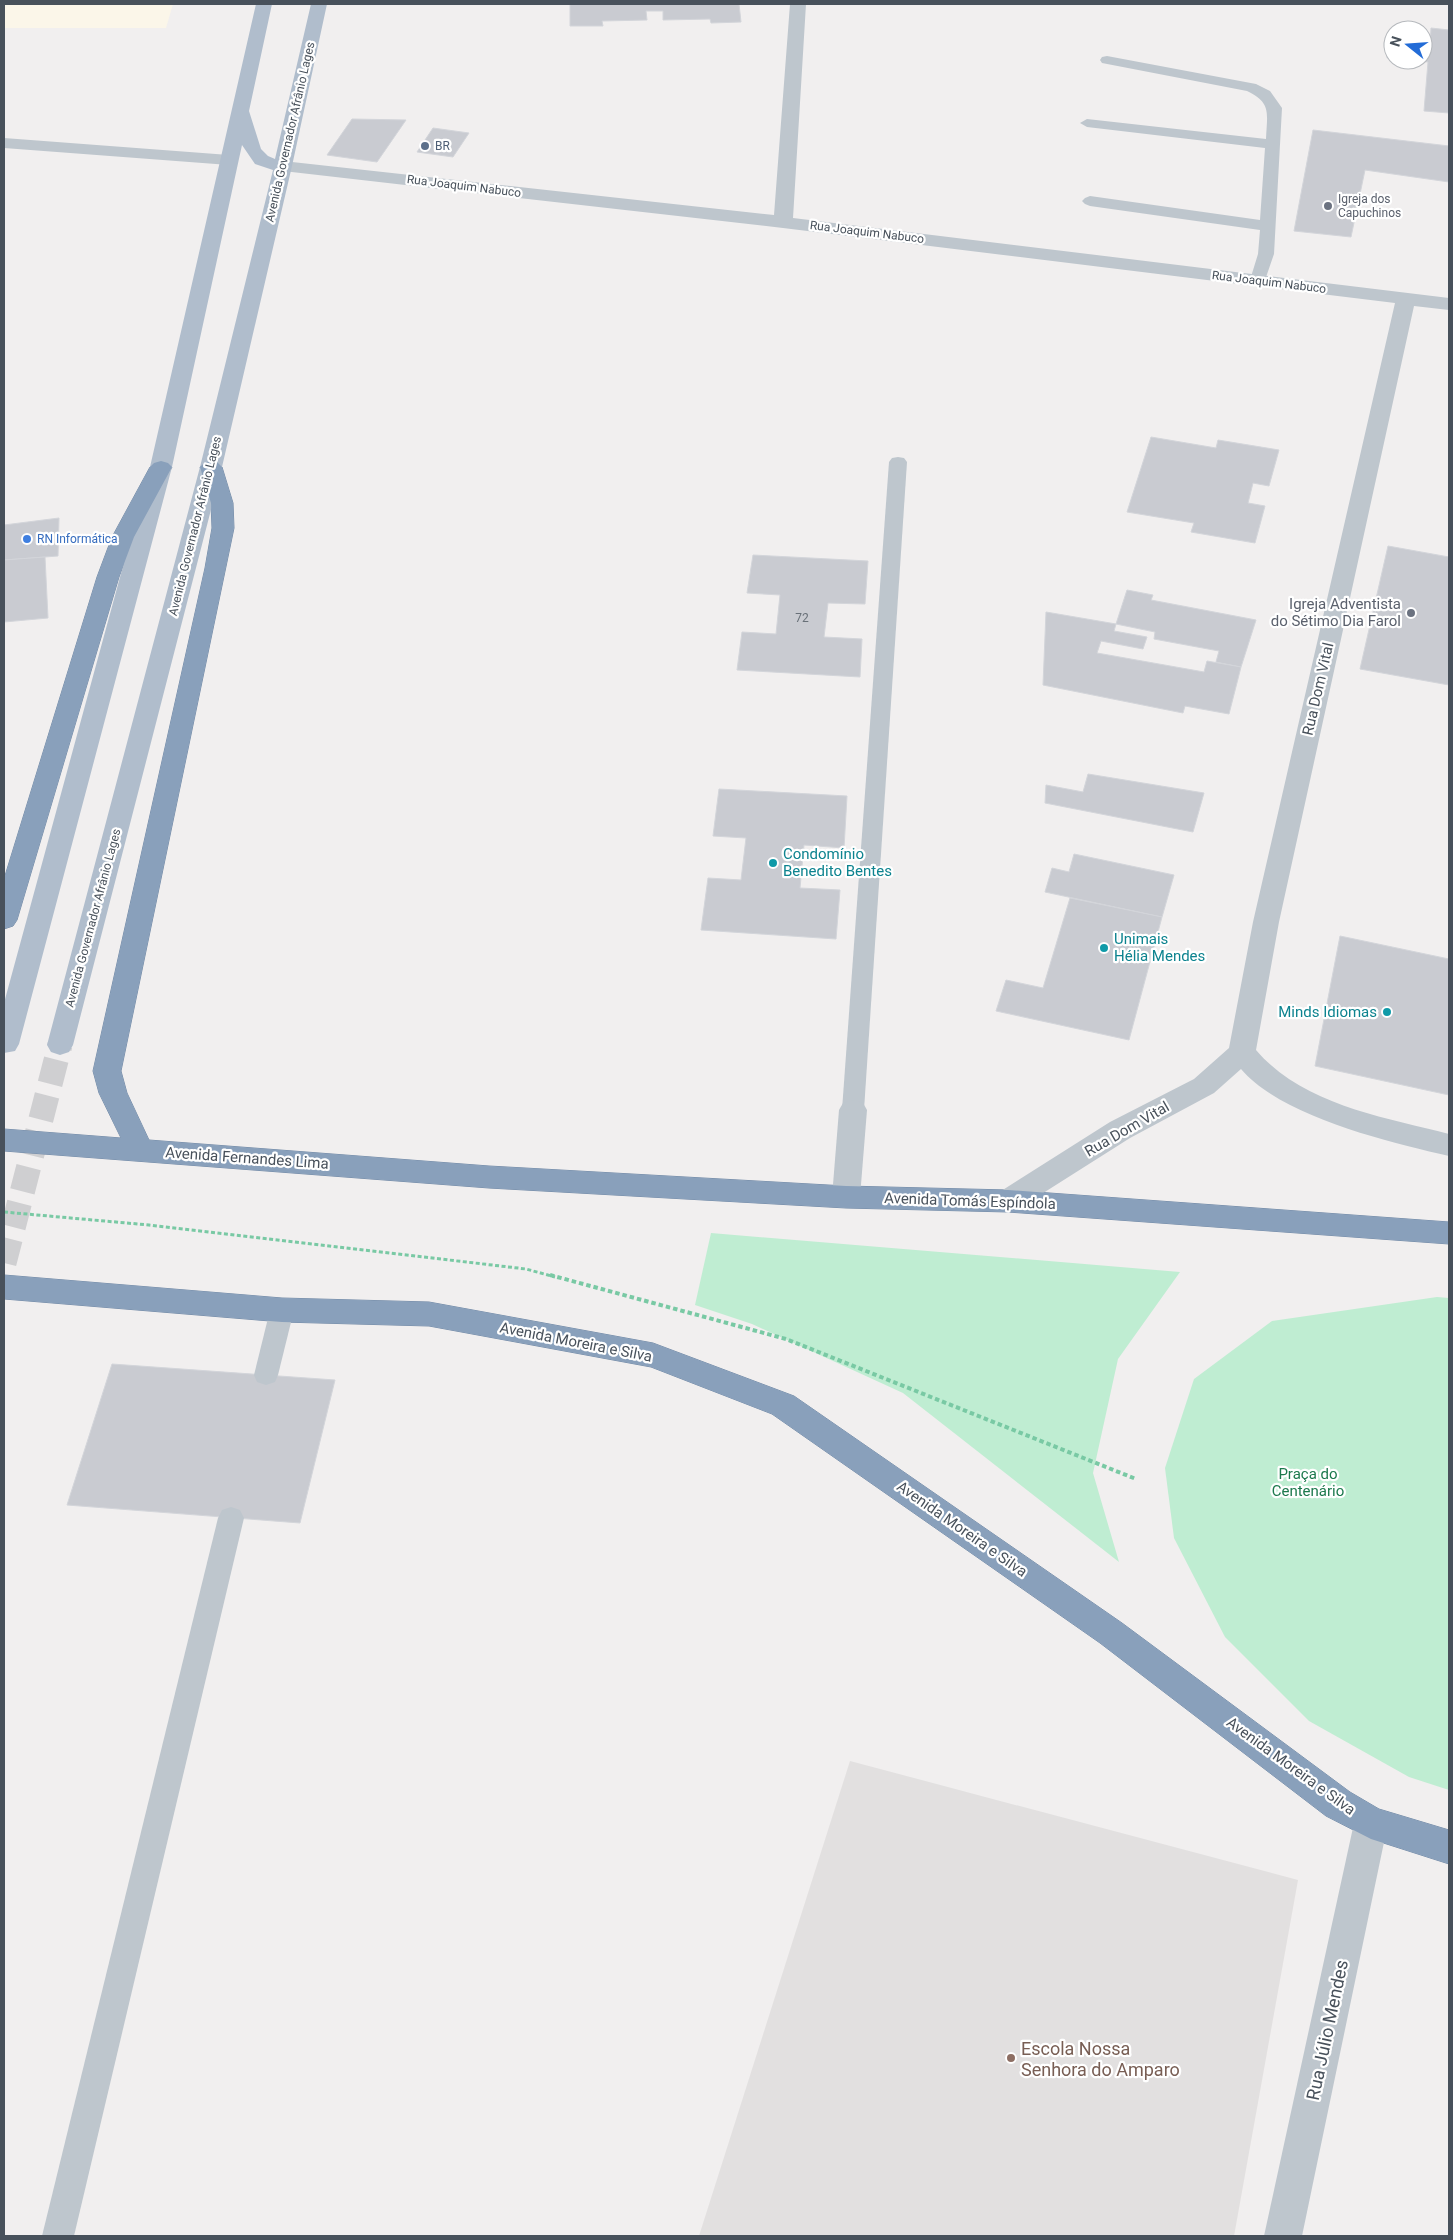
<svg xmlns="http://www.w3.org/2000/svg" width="1453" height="2240" font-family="Roboto,sans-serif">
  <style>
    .commercial { fill: #fbf6e9 }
    .education { fill: #e2e0e0 }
    .green { fill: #bfedd2 }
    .building { fill: #c9cbd1; stroke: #d3d5da }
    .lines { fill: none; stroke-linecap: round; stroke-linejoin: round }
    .primary-tunnel { stroke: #cfcfd1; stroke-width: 25; stroke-dasharray: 25 12; stroke-linecap: butt }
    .highway-casing { stroke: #748ba7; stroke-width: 1 }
    .path-far1 { stroke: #79c9a4; stroke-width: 3; stroke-dasharray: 4 2.5; stroke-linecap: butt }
    .path { stroke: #79c9a4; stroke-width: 4; stroke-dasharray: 4.5 3; stroke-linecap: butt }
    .lane { fill: #bec6cd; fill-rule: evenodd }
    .street { fill: #bec6cd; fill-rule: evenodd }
    .primary { fill: #b0bdcc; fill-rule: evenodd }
    .highway { fill: #89a0bb; fill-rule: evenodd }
    .service-dot { fill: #5c6f8a; stroke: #fff; stroke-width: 2 }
    .worship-dot { fill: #6b7280; stroke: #fff; stroke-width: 2 }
    .shop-dot { fill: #3f7fe0; stroke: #fff; stroke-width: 2 }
    .culture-dot { fill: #0f9aa8; stroke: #fff; stroke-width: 2 }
    .education-dot { fill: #8d6e63; stroke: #fff; stroke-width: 2 }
    .labels { text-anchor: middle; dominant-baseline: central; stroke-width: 4.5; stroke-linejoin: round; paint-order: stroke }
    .far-street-label { font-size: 12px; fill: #48515b; stroke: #fff }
    .far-service-label { font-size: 12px; fill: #4e5e75; stroke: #fff; text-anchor: start }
    .far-worship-label { font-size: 12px; fill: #5b616d; stroke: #fff; text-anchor: start }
    .far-shop-label { font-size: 12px; fill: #366cbe; stroke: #fff; text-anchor: start }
    .number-label { font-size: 12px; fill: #687078 }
    .worship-label { font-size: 15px; fill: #5b616d; stroke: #fff; text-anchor: end }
    .street-label { font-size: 15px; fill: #48515b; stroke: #fff }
    .culture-label { font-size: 15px; fill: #0d838f; stroke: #fff; text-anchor: start }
    .park-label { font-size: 15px; fill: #1c794d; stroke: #fff }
    .near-street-label { font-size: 18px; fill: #48515b; stroke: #fff }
    .near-education-label { font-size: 18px; fill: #785e54; stroke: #fff; text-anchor: start }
  </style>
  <rect width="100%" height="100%" fill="#f1efef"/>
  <polygon class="commercial" points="4,4 173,4 166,28 4,28"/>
  <polygon class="education" points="850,1761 1298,1880 1234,2236 699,2236"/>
  <g class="green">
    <polygon points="711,1233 1180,1272 1118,1359 1093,1473 1119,1562 903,1393 752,1324 695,1305"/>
    <polygon points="1437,1297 1449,1298 1449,1790 1409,1777 1309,1721 1225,1637 1174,1538 1165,1468 1194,1379 1272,1321"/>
  </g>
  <g class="building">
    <polygon points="570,4 739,4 741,22 711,23 710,19 663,20 663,11 646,11 647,20 602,21 603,26 570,26"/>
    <polygon points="1431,28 1449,30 1449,113 1424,111 1428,62 1408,60 1423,60 1423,46 1430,46"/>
    <polygon points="1389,42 1393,42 1393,58 1387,58"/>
    <polygon points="352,119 406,120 377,162 327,155"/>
    <polygon points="433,128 469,133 453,157 417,152"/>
    <polygon points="1313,130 1449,146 1449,182 1365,170 1351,237 1294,231"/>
    <polygon points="1151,437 1216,448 1218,440 1279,450 1269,486 1253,483 1248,503 1265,506 1255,543 1191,532 1194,523 1127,512"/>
    <polygon points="59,518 58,556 4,560 4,525"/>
    <polygon points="1388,546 1449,557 1449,685 1360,669"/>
    <polygon points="753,555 868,561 865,604 828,603 824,637 862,639 860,677 737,670 742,632 776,634 780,595 747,593"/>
    <polygon points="45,557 48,618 4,622 4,560"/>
    <polygon points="1127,590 1153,595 1151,600 1256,620 1241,667 1216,662 1219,651 1154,639 1155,632 1116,624"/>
    <polygon points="1046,612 1116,624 1114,631 1147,637 1143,649 1101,641 1097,653 1204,672 1207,661 1241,667 1229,714 1185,706 1183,713 1043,685"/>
    <polygon points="1088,774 1204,793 1193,832 1045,803 1046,785 1083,792"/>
    <polygon points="719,789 847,796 844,848 804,845 800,888 840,890 836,939 701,930 708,878 741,880 746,838 713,836"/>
    <polygon points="1074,854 1174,875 1162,917 1045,892 1052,868 1069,872"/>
    <polygon points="1070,898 1162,917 1129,1040 996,1011 1006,980 1043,988"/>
    <polygon points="1340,936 1449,959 1449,1095 1315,1066"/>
    <polygon points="112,1364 335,1380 300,1523 67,1505"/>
  </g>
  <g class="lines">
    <polyline class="primary-tunnel" points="4,1263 60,1045"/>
    <defs>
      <g id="highway">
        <polygon points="161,461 168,463 172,467 134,537 119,577 17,920 13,926 4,929 4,879 97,577 112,537 150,467 154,463"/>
        <polygon points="211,461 218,463 222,467 233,503 234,528 121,1071 127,1093 149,1140 489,1166 846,1186 1008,1190 1449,1222 1449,1244 1008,1212 846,1208 489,1188 4,1151 4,1129 121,1138 99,1093 93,1071 205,568 212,528 211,503 200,467 204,463"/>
        <polygon points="4,1275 282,1298 429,1302 653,1343 794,1396 1122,1623 1350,1792 1379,1809 1449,1830 1449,1864 1371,1839 1326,1816 1100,1643 772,1414 651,1367 429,1326 282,1322 4,1299"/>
      </g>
    </defs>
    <use href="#highway" class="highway-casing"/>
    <polyline class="path-far1" points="4,1212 149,1225 526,1269 555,1277"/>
    <polyline class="path" points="550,1275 786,1339 1136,1479"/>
    <g class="lane">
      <path d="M1107,56L1256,84L1270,91L1282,108L1274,254L1264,283H1252L1250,280L1258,254L1260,230L1090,206L1085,204L1082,201L1085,198L1090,196L1260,220L1265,148L1087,127L1080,123L1087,119L1266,139C1267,113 1272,103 1247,91L1102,63L1100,60L1102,57Z"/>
      <polygon points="898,457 904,458 907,462 864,1110 861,1116 853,1119 845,1116 842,1110 889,462 892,458"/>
      <polygon points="282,1300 290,1303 294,1310 278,1375 275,1382 266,1385 257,1382 254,1375 270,1310 274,1303"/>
      <polygon points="231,1507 240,1510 244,1518 74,2236 42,2236 218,1518 222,1510"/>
    </g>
    <g class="street">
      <path d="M790,4H806L793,218L1449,298V310L1414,306L1279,922L1256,1050C1303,1105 1383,1117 1449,1134V1156C1389,1142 1282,1117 1241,1069L1214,1093L1130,1138L1018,1209L1008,1212L998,1209L994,1201L998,1193L1110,1122L1194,1079L1229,1048L1253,922L1395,303L783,228L283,171L277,170L274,166L277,162L283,161L774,215Z"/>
      <polygon points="4,138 229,155 235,156 238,160 235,164 229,165 4,148"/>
      <polygon points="853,1100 863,1103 867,1110 860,1197 856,1205 846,1208 836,1205 832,1197 839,1110 843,1103"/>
      <polygon points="1371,1807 1383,1811 1388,1823 1302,2236 1264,2236 1354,1823 1359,1811"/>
    </g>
    <polygon class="primary" points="256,4 272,4 249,111 261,149 268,156 275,159 311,4 327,4 292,166 222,467 73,1045 69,1052 60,1055 51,1052 47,1045 200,467 273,170 255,164 242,145 172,467 19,1044 15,1051 4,1053 4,1003 150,467"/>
    <use href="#highway" class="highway"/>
  </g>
  <circle class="service-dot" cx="425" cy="146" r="5"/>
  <g class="worship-dot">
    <circle cx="1328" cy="206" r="5"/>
    <circle cx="1411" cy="613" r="5"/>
  </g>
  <circle class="shop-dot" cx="27" cy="539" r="5"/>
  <g class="culture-dot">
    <circle cx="773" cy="863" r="5"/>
    <circle cx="1104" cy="948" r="5"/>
    <circle cx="1387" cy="1012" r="5"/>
  </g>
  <circle class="education-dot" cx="1011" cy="2058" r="5"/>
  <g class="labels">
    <g class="far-street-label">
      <text transform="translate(290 132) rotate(-77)">Avenida Governador Afrânio Lages</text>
      <text transform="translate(464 186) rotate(7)">Rua Joaquim Nabuco</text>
      <text transform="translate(867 232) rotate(7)">Rua Joaquim Nabuco</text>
      <text transform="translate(1269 282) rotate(7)">Rua Joaquim Nabuco</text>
      <text transform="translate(195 526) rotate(-76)">Avenida Governador Afrânio Lages</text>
      <text transform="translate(93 918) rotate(-75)">Avenida Governador Afrânio Lages</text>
    </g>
    <g class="far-service-label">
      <text x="435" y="146">BR</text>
    </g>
    <g class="far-worship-label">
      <text x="1338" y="199">Igreja dos<tspan x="1338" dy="14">Capuchinos</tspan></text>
    </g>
    <g class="far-shop-label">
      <text x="37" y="539">RN Informática</text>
    </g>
    <g class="number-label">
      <text x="802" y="618">72</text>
    </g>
    <g class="worship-label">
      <text x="1401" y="604">Igreja Adventista<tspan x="1401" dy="17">do Sétimo Dia Farol</tspan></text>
    </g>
    <g class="street-label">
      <text transform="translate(1318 689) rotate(-77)">Rua Dom Vital</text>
      <text transform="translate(1127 1129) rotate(-30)">Rua Dom Vital</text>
      <text transform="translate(247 1158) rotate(4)">Avenida Fernandes Lima</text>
      <text transform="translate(970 1201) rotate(2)">Avenida Tomás Espíndola</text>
      <text transform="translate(576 1342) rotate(11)">Avenida Moreira e Silva</text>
      <text transform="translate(962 1529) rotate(35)">Avenida Moreira e Silva</text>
      <text transform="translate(1291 1766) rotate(36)">Avenida Moreira e Silva</text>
    </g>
    <g class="culture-label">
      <text x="783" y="854">Condomínio<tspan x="783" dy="17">Benedito Bentes</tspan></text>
      <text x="1114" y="939">Unimais<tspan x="1114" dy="17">Hélia Mendes</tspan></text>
      <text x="1377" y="1012" text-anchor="end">Minds Idiomas</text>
    </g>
    <g class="park-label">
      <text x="1308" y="1474">Praça do<tspan x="1308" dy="17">Centenário</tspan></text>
    </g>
    <g class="near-street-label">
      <text transform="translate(1327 2030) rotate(-78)">Rua Júlio Mendes</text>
    </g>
    <g class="near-education-label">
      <text x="1021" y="2048">Escola Nossa<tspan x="1021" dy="21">Senhora do Amparo</tspan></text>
    </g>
  </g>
  <rect width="1453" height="2240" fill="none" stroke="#48515b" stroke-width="10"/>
  <g transform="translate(1408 45) rotate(287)"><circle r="24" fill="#ffffff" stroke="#b6b9bd"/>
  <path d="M0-4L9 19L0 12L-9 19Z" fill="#236cd7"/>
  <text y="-8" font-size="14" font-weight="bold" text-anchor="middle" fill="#48515b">N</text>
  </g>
</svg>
